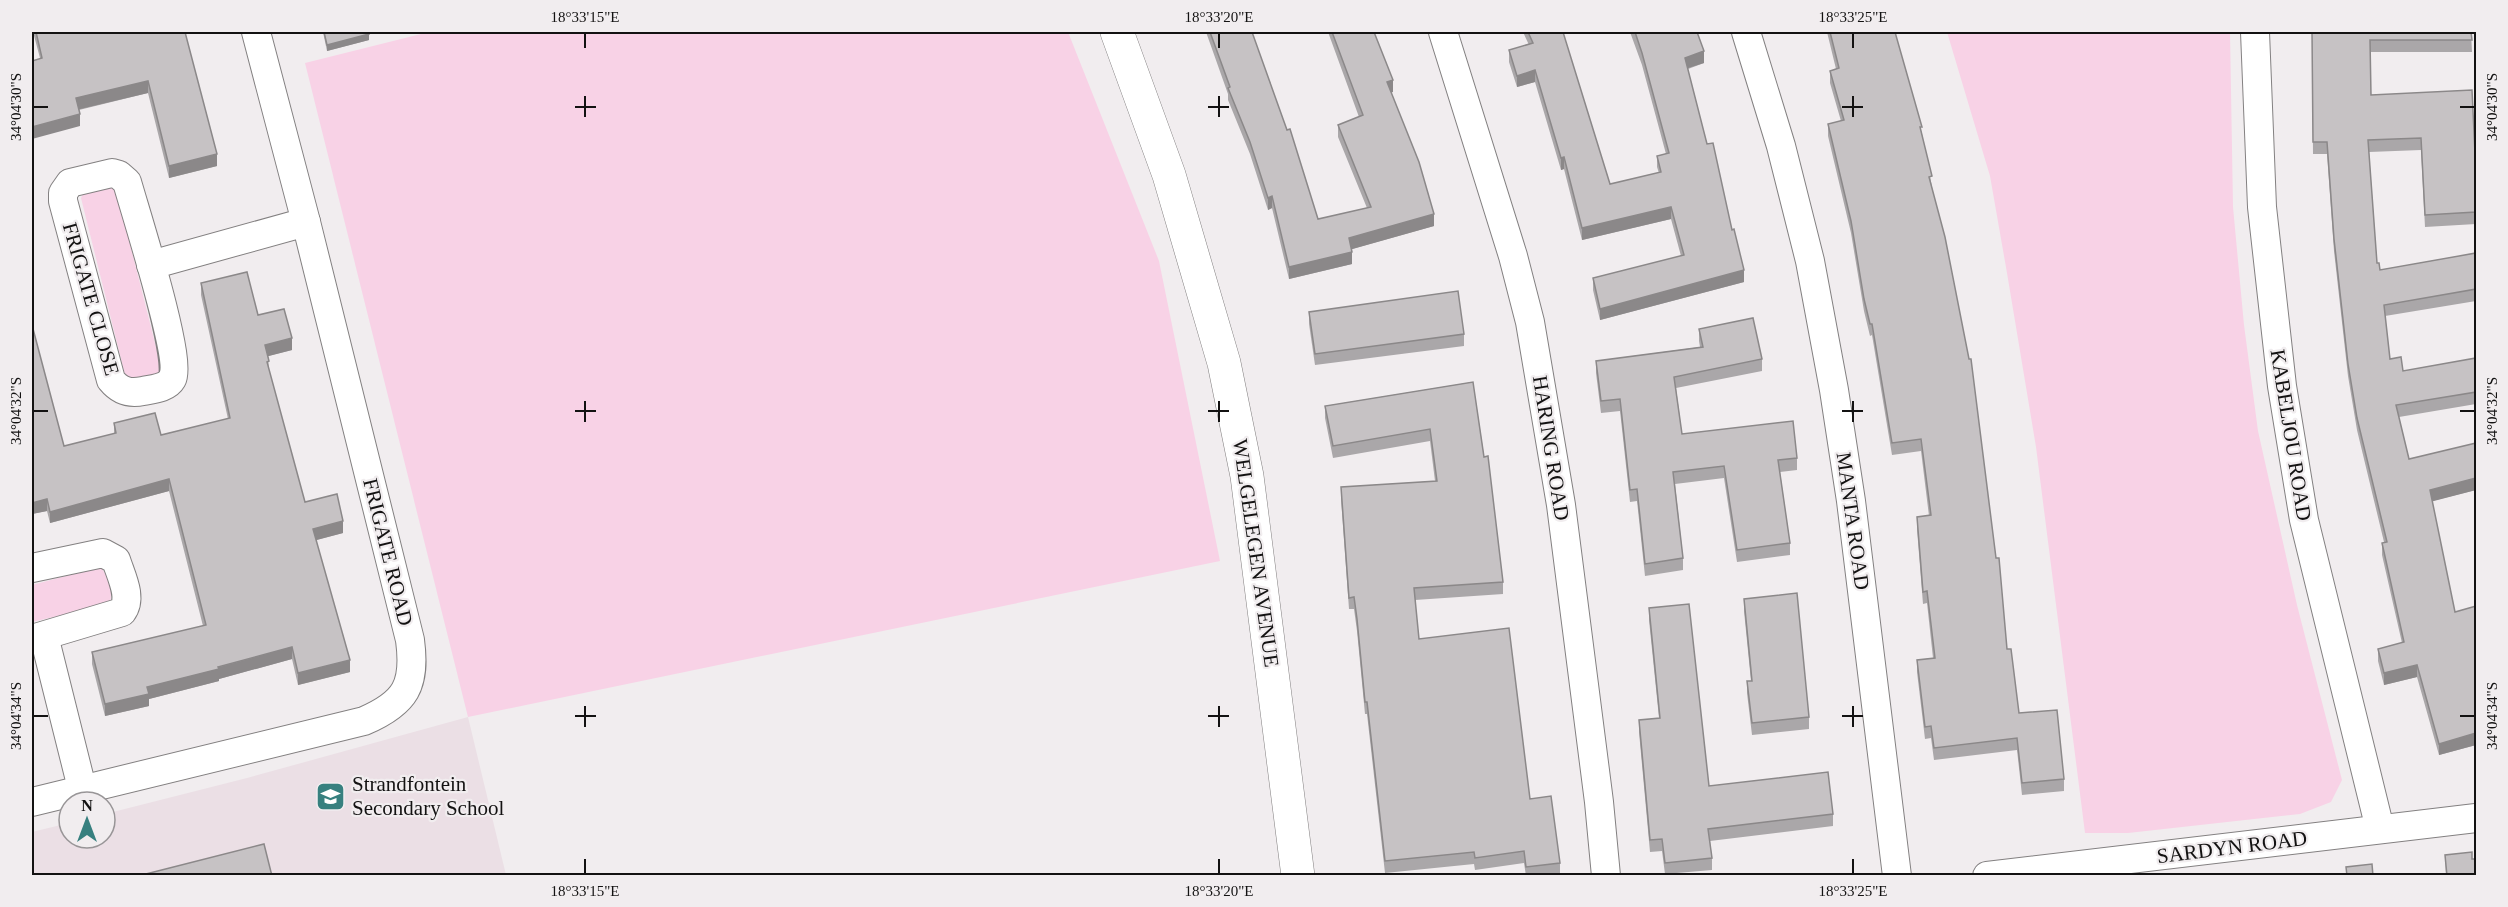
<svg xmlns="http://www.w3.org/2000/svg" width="2508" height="907" font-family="'Times New Roman',serif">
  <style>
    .built { fill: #ebdfe5 }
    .green { fill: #f8d2e6 }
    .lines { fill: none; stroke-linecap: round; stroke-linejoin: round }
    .minor-casing { stroke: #838081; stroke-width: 30 }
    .tertiary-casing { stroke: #838081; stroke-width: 34 }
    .minor { stroke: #fff; stroke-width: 28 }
    .tertiary { stroke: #fff; stroke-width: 33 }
    .wall { fill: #aaa7a9 }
    .shaded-wall { fill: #8b8889 }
    .building { fill: #c6c2c4; stroke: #8b8889; stroke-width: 1.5 }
    .ticks { fill: none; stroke: #131212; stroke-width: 2 }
    .labels { text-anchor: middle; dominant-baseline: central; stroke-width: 4.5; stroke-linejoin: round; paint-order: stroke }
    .street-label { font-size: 21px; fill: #131212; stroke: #f1edef }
    .poi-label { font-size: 21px; fill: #131212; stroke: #f1edef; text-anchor: start }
    .neatline { fill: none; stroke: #131212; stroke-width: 2 }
    .ticks-label { font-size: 15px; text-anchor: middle; fill: #131212 }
  </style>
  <rect width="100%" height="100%" fill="#f1edef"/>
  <polygon class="built" points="468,717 506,875 32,875 32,832 69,823 69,838 105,838 105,814 247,778"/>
  <g class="green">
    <polygon points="429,32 1068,32 1159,261 1220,561 468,717 305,63"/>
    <polygon points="1947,32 2230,32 2233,207 2244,325 2258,431 2297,605 2342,780 2331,802 2300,814 2128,833 2085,833 2036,447 2007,273 1990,176"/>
    <polygon points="113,186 117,192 160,363 160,373 132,382 125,375 81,198 83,194"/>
    <path d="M96,568H101C109,576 114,594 109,604L32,622V585Z"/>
  </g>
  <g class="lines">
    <defs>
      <g id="minor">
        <polyline points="1443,32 1513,256 1530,322 1561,505 1599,802 1606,876"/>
        <polyline points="1746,32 1781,146 1810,261 1834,390 1851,501 1897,876"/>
        <polyline points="2255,32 2262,207 2282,386 2304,520 2380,829"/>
        <path d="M112,173L119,175L127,182C135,211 183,360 172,379C167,388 153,389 143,391C129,394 120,391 111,380L63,201V193L70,183Z"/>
        <polyline points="151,265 306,222"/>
        <path d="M32,568L103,553L116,560C121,576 133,598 122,612L32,639"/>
        <polyline points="44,636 82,788"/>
        <path d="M32,802L364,721C406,703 416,685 410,640L306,222L256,32"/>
        <polyline points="1987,876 2476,818"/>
      </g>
      <polyline id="tertiary" points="1117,32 1169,175 1224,363 1247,476 1298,876"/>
    </defs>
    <use href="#minor" class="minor-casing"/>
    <use href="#tertiary" class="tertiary-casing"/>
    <use href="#minor" class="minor"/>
    <use href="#tertiary" class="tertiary"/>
  </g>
  <g class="wall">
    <polygon points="33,32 185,32 217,166 169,178 148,93 79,110 80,126 40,58"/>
    <polygon points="323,32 368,32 369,40 327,51"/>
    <polygon points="1206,32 1252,32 1318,219 1367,208 1338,137 1338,125 1359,117 1328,32 1374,32 1393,92 1391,92 1434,226 1352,249 1352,264 1289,279 1272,208 1268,210 1250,154 1228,100 1228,94"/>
    <polygon points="1523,32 1563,32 1610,184 1659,173 1657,167 1657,156 1666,154 1642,65 1630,32 1697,32 1704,63 1688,69 1707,144 1732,230 1744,282 1600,320 1593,290 1593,278 1681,256 1671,219 1582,240 1564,169 1561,170 1535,82 1517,87 1509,62 1509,50 1529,45"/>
    <polygon points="1827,32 1895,32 1922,134 1932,187 2007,649 2019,713 2064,779 2064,791 2022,795 2017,750 1934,760 1931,738 1925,739 1917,672 1917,660 1933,658 1927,603 1923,604 1917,529 1917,517 1929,516 1921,451 1892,455 1872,335 1870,336 1864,311 1851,233 1828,136 1828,124 1841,121 1830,83 1830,71 1836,69"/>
    <polygon points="2312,32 2471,32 2472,52 2370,52 2371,95 2476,174 2476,224 2425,227 2421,150 2369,152 2377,263 2380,270 2476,253 2476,301 2385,316 2390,359 2403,371 2476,358 2476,404 2399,417 2409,459 2476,443 2476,490 2432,501 2455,612 2476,606 2476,745 2439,755 2417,677 2384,685 2378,661 2378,649 2402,643 2382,555 2382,543 2384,542 2357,430 2348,376 2334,251 2327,154 2313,154"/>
    <polygon points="201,283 258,315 292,350 268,356 269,371 305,502 343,533 316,540 350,672 298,685 292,659 219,679 219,681 149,699 149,706 105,716 92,664 92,652 203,626 169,491 50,523 47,511 32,514 32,325 64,446 114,434 114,423 161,435 228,419 201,295"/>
    <polygon points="1309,312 1464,334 1464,346 1315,365 1309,324"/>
    <polygon points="1699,329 1762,359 1762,371 1676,388 1682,434 1797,458 1797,470 1780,472 1790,543 1790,555 1737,562 1724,478 1675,484 1683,558 1683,570 1645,576 1637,501 1630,502 1620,411 1601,413 1596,373 1596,361 1700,347 1699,341"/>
    <polygon points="1473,382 1503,582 1503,594 1415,600 1419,639 1530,799 1560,863 1560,874 1552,876 1526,876 1524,863 1475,870 1474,864 1385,873 1367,714 1365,714 1357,631 1354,609 1349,609 1341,499 1341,487 1435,481 1430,441 1333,458 1325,418 1325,406"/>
    <polygon points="1744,599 1809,717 1809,729 1752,735 1747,693 1747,681 1751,681 1744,611"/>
    <polygon points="1649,608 1709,786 1833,814 1833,826 1710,841 1712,858 1712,870 1665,874 1662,851 1650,852 1639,732 1639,720 1659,718 1649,620"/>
    <polygon points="2445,855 2472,859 2476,876 2446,876"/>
  </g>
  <g class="shaded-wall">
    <polygon points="369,34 369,40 327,51 327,45"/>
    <polygon points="1704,51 1704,63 1685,69 1685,58"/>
    <polygon points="1535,70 1535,82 1517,87 1517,76"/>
    <polygon points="1393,80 1393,92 1387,94 1387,82"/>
    <polygon points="148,81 148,93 76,110 76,98"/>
    <polygon points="80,114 80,126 32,139 32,127"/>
    <polygon points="217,154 217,166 169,178 169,166"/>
    <polygon points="1564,157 1564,169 1561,170 1561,158"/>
    <polygon points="1272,196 1272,208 1268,210 1268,198"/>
    <polygon points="1671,207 1671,219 1582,240 1582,228"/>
    <polygon points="1434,214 1434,226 1349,250 1349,238"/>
    <polygon points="1352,252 1352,264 1289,279 1289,267"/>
    <polygon points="1744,270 1744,282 1600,320 1600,309"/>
    <polygon points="292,338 292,350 265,357 265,345"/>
    <polygon points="2476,478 2476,490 2430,502 2430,490"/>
    <polygon points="169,479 169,491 50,523 50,512"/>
    <polygon points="47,499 47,511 32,514 32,503"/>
    <polygon points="343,521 343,533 313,541 313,529"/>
    <polygon points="292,647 292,659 219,679 219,681 149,699 149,706 105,716 105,704 147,687"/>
    <polygon points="350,660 350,672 298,685 298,673"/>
    <polygon points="2417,665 2417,677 2384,685 2384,673"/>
    <polygon points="2476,733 2476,745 2439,755 2439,744"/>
  </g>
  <g class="building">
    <polygon points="36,32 185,32 217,154 169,166 148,81 76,98 80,114 32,127 32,61 42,58"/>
    <polygon points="324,32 368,32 369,34 327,45"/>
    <polygon points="1210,32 1252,32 1287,130 1290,129 1318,219 1371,207 1338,125 1363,115 1332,32 1374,32 1393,80 1387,82 1419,162 1434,214 1349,238 1352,252 1289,267 1272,196 1268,198 1250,142 1228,88 1230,87"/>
    <polygon points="1528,32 1563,32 1610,184 1661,172 1657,156 1669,153 1642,53 1635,32 1697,32 1704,51 1685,58 1707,144 1713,143 1732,230 1734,229 1744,270 1600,309 1593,278 1684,255 1671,207 1582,228 1564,157 1561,158 1535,70 1517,76 1509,50 1533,43"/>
    <polygon points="1830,32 1895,32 1922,127 1920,127 1932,176 1929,177 1945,237 1969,359 1971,359 1996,558 1999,558 2007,649 2011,649 2019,713 2057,710 2064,779 2022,783 2017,738 1934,748 1931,726 1925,727 1917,660 1935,658 1927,591 1923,592 1917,517 1931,515 1921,439 1892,443 1872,324 1870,324 1864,299 1851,221 1828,124 1844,120 1830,71 1839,68"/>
    <polygon points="2312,32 2471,32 2472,40 2370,40 2371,95 2472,90 2476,174 2476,212 2425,215 2421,138 2368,140 2377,263 2379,263 2380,270 2476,253 2476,289 2384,305 2390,359 2401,357 2403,371 2476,358 2476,392 2396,405 2409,459 2476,443 2476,478 2430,490 2455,612 2476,606 2476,733 2439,744 2417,665 2384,673 2378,649 2404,642 2382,543 2387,542 2357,418 2348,364 2334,239 2327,142 2313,142"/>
    <polygon points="247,272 258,315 284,309 292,338 265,345 269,361 267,362 305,502 337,494 343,521 313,529 350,660 298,673 292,647 218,667 219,669 147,687 149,694 105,704 92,652 206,625 169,479 50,512 47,499 32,503 32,325 64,446 116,433 114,423 155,413 161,435 230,418 201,283"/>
    <polygon points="1458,291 1464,334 1315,354 1309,312"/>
    <polygon points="1753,318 1762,359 1674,377 1682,434 1793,421 1797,458 1778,460 1790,543 1737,550 1724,466 1673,472 1683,558 1645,564 1637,489 1630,490 1620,399 1601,401 1596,361 1703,347 1699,329"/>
    <polygon points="1473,382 1484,457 1488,456 1503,582 1414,588 1419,639 1509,628 1530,799 1551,796 1560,863 1526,867 1524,851 1475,858 1474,852 1385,861 1367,702 1365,702 1357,619 1354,597 1349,598 1341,487 1437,481 1430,429 1333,446 1325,406"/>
    <polygon points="1797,593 1809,717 1752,723 1747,681 1752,681 1744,599"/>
    <polygon points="1689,604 1709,786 1828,772 1833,814 1708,829 1712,858 1665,863 1662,839 1650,840 1639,720 1660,718 1649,608"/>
    <polygon points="264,844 272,876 138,876"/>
    <polygon points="2472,852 2472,859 2476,859 2476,876 2447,876 2445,855"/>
    <polygon points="2372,864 2373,876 2347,876 2346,867"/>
  </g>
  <path class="ticks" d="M585,33V48M1219,33V48M1853,33V48M585,96V117M1219,96V117M1853,96V117M33,107H48M575,107H596M1208,107H1229M1842,107H1863M2460,107H2475M585,401V422M1219,401V422M1853,401V422M33,411H48M575,411H596M1208,411H1229M1842,411H1863M2460,411H2475M585,706V727M1219,706V727M1853,706V727M33,716H48M575,716H596M1208,716H1229M1842,716H1863M2460,716H2475M585,859V874M1219,859V874M1853,859V874"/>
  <defs>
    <symbol id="school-square" viewBox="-11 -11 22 22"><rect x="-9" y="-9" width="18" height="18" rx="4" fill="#37807f" stroke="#f1edef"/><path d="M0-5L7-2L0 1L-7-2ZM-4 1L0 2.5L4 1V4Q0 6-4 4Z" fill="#fff"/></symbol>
  </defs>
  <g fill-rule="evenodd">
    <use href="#school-square" x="314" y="780" width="33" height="33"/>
  </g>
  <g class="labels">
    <g class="street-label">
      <text transform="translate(91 299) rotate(74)">FRIGATE CLOSE</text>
      <text transform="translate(2291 435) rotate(81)">KABELJOU ROAD</text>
      <text transform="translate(1551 448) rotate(81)">HARING ROAD</text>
      <text transform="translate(1853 521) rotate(82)">MANTA ROAD</text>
      <text transform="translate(388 552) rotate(76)">FRIGATE ROAD</text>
      <text transform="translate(1256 553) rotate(82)">WELGELEGEN AVENUE</text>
      <text transform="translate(2232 847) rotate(-7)">SARDYN ROAD</text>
    </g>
    <g class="poi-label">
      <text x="352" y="784">Strandfontein<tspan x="352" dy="24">Secondary School</tspan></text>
    </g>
  </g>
  <rect width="2508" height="907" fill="none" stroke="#f1edef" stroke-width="66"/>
  <g transform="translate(87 820)"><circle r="28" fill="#f1edef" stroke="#989597" stroke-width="1.5"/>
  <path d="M0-4.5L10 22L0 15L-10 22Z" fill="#37807f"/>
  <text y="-9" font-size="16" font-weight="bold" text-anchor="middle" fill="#131212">N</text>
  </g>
  <rect x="33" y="33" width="2442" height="841" class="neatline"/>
  <g class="ticks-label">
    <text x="585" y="22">18°33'15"E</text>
    <text x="1219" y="22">18°33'20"E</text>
    <text x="1853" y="22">18°33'25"E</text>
    <text transform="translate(16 107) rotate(-90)" y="5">34°04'30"S</text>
    <text transform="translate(2492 107) rotate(-90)" y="5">34°04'30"S</text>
    <text transform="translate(16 411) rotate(-90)" y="5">34°04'32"S</text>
    <text transform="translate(2492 411) rotate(-90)" y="5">34°04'32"S</text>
    <text transform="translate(16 716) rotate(-90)" y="5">34°04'34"S</text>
    <text transform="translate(2492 716) rotate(-90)" y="5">34°04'34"S</text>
    <text x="585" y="896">18°33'15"E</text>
    <text x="1219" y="896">18°33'20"E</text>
    <text x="1853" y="896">18°33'25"E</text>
  </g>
</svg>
